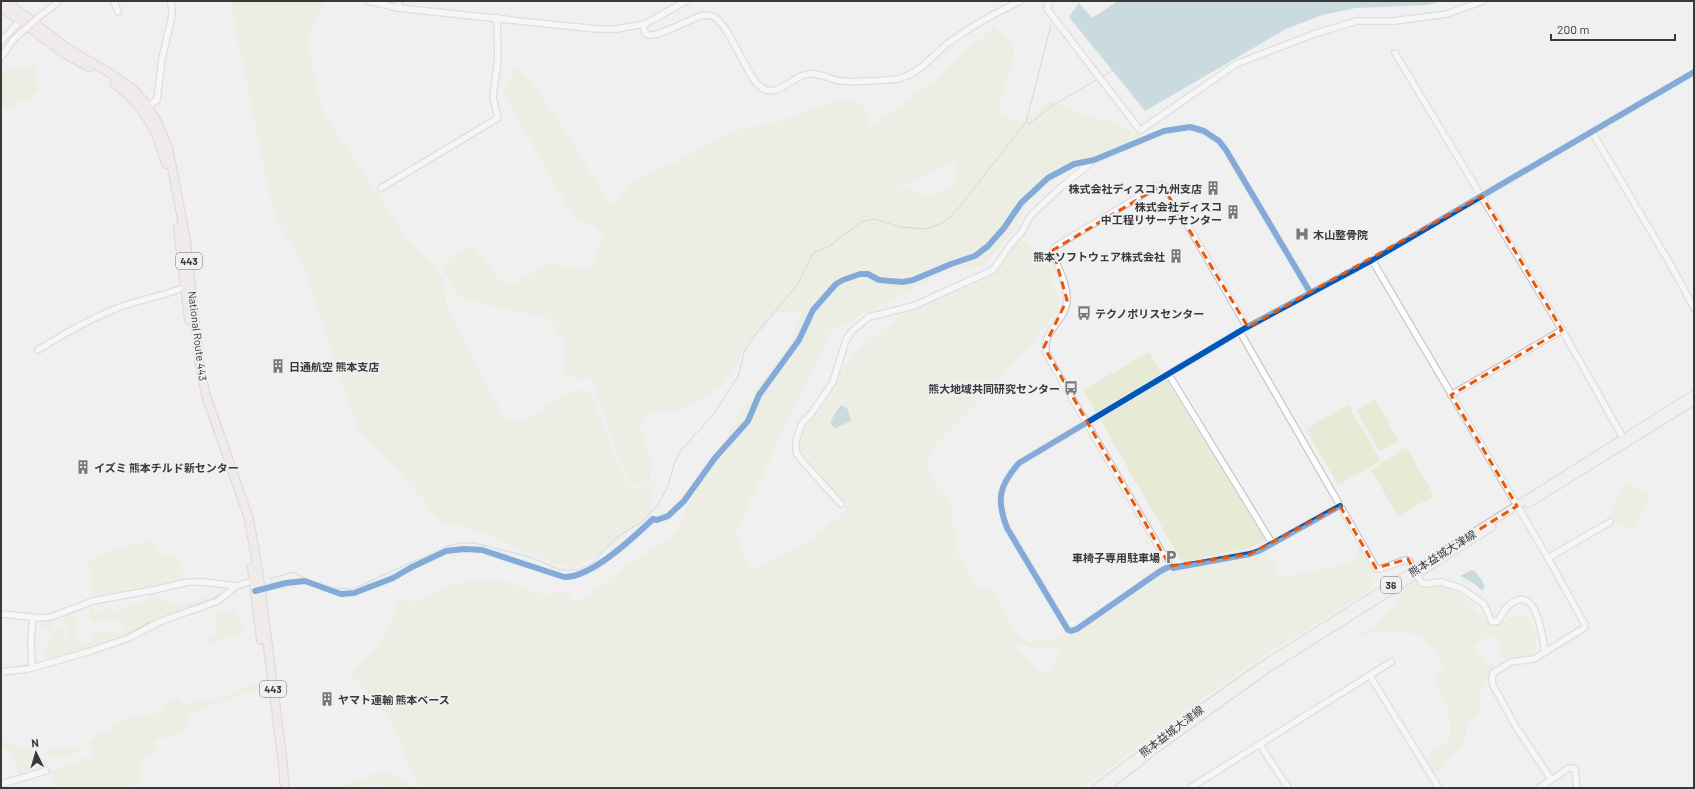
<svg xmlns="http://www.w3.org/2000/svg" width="1695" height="789" font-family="Barlow,'Noto Sans JP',sans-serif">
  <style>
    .green { fill: #e7ebd6; fill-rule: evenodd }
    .water { fill: #9bc2c9 }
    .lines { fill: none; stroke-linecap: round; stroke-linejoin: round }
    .stream { stroke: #9bc2c9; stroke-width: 1 }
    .minor-casing { stroke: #c8c8c8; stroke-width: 8 }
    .major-casing { stroke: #c3b9b7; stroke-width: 9 }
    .highway-casing { stroke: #c3b9b7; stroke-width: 10 }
    .minor { stroke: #fdfdfd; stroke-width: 5.5 }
    .major { stroke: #f4eeed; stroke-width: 7 }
    .highway { stroke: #efe5e2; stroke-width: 8 }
    .minor-bridge-casing { stroke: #c8c8c8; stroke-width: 8; stroke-linecap: butt }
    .minor-bridge { stroke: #fdfdfd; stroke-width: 5.5 }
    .cycleway-casing { stroke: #eff0f1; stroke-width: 8 }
    .cycleway { stroke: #0057b8; stroke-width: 6 }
    .marked { fill: none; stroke: #e8590c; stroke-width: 3; stroke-dasharray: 8 5; stroke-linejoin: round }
    .labels { text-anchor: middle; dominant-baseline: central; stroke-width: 4; stroke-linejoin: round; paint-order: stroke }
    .shield { fill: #eff0f1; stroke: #707070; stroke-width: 1 }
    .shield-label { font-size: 10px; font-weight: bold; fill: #393939 }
    .poi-label { font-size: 11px; font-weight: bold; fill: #393939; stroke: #eff0f1; text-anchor: end }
    .street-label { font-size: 11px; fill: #393939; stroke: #eff0f1 }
  </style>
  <rect width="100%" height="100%" fill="#f0f0f0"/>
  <g class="green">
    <path d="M233,1H325L307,40L322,110L405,236L430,262L443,280L448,311L504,416L519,423L575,389L590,393L628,488L653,485L652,515C636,523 625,535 612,546C599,556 586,562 571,569L527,553L486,532L443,523L401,475L360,434L301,259L276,220L269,191L231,9Z"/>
    <path d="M994,26L1015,50L998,111L1020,124L1051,100L1082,114L1111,122L1135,134L1139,132L1143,138L1098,156L1077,159L1038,178L1015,230L985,265L941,273L831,331L735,533L752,571L803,545L845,512L846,508L791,445L799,421L860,349L901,315L987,278L1020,238L1050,265L1060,310L999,380L936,445L926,467L954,509L950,526L957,528L956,549L961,562L979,588L992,591C999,600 1002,611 1008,620C1013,628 1021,635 1028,642L1056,639L1161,567L1262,550C1273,554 1273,563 1278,572C1291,580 1300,573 1314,570C1325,568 1337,567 1349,565L1360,546L1377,574L1371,589L1257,660L1198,702L1083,788H419L408,766L397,730L351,674C371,654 395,631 398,601L409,600L416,603L454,584L495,578L545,595L566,591L575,604L599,588L625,566L677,532L693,495L724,453L731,426L766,374L791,341L802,312H778L750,342L723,386L683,410L650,411L658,398L639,424L652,461L649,483L629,486L591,377L576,380L565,372L564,342L550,319L460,298L440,265L472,244L506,287L552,263L590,271L603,237L592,224L576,222L502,90L517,66L544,99L613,207L632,182L647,173L676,163L706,145L740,129L775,123L849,97L863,106L871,128L933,81ZM958,161L952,188L926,196L899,187ZM1019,643L1033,649L1055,648L1060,652L1059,657L1052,663V669L1058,668L1046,676L1048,669L1043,673L1038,672L1014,646Z"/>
    <polygon points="35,64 38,89 26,100 2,110 1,73"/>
    <polygon points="1149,352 1266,541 1247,549 1182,562 1083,390"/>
    <polygon points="1375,399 1399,441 1380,452 1356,410"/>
    <polygon points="1348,405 1381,461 1338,485 1306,429"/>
    <polygon points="1406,447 1434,496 1398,516 1371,470"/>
    <path d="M1628,481L1650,497L1641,516L1629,529L1612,519C1608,504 1619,493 1628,481Z"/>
    <path d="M152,540L156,544L154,552C178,556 177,556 185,578L159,587L93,597L88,562L102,553Z"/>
    <path d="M1417,583L1423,587L1444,585L1461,593L1474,608L1493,626L1517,615L1529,618C1535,629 1538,642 1535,655L1505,658L1492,634L1473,645L1485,663L1495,664L1496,669C1489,675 1481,681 1479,692C1478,700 1482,704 1479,714C1461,727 1470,726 1463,743C1460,750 1454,752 1449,757C1445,762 1445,767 1439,773L1431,770L1426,759C1431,749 1442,749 1448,739C1457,724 1439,686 1432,672L1444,668L1438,651L1422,637L1404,631H1384L1358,636L1374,626L1389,611L1405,588Z"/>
    <path d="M157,591L158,596L175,606L194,602L207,596L210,601L128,636L49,660C44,654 42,652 45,645L51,642V638L48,630L38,627L45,622L51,620L55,632L62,625L64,631L62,637L65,642L69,640C71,627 62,623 64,615L70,614L75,620L76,631L82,643L91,642L93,631L118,633L124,625L120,619L113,622L108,620L92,622L89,612V606L96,611L107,608L115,611L146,600L149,594Z"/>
    <polygon points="235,609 243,630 241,633 208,646 205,640 216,633 214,622 216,620 215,615"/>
    <polygon points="259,682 260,688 186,715 188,729 155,741 155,750 144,756 139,765 143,780 128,788 55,788 50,772 92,755 89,742 100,733 107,731 117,722 127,720 140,712 141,717 158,713 164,705 179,699 182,705 207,698 214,703 229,694"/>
    <polygon points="1,743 30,748 30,751 34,755 49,761 49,766 42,770 19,777 14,755 8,750 1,749"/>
    <polygon points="78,747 85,751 53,759 45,753 46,749"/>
    <polygon points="381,771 397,777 414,788 392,788 386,786 372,784 351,788 337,788"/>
  </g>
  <g class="water">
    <polygon points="1118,1 1441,1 1428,5 1356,8 1322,15 1286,29 1145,111 1069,17 1079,3 1092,18"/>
    <polygon points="841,405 847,408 851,421 836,428 831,425 831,420"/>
    <polygon points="1471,570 1475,571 1482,580 1485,588 1481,590 1475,584 1460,576"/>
  </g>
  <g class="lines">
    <g class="stream">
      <polyline points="1102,77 1113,70"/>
      <polyline points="1026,122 1029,124 1053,105 1098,79"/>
      <polyline points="269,579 292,572 323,585"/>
      <polyline points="331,588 353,589 445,547 459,543 474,543 530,557 561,570 578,570 591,564 617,537 642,522 659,503 668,486 674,464 681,450 714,414 739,374 744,352 756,334 798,284 813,253 828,247 861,222 875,219 900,227 925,229 942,223 949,218 957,210 1026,122 1051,25"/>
      <polyline points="236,589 246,587"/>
      <polyline points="121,638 148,623 210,600 224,592"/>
      <polyline points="35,664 57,658"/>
      <polyline points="10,668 27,665"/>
    </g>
    <defs>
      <g id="minor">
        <polyline points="114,1 118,12"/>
        <polyline points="368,1 398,8 596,29 616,29 645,24 686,1"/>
        <polyline points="1049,1 1047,9 1139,129 1141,130 1236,64 1314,34 1357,21 1394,21 1447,14 1483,1"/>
        <polyline points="398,8 399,1"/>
        <polyline points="41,15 56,4 58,1"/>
        <path d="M645,24L643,27C644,30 645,34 648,35C658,37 691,19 703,15C708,15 713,15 717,19C732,33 742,64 755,81C773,105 789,77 808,74C818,72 830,79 840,81C852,82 890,81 901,78C921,72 932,56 947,44C970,27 995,13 1020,1"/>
        <polyline points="1,41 20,21"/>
        <polyline points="1395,53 1562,330 1625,441"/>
        <polyline points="1,57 14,39"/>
        <polyline points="146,108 157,100 162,59 172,15 171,1"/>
        <polyline points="1592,132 1672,267 1694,308"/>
        <polyline points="381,188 498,118 493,97 498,59 497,17"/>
        <polyline points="1372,260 1548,558 1585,625 1584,628 1534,659 1511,662 1493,673 1492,680 1493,685 1516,727 1551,779"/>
        <polyline points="1240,332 1376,568 1380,569 1405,560 1409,561"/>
        <path d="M38,350C65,333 93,317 123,306C144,299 165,295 186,287"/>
        <polyline points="1169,375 1272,543"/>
        <polyline points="1451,395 1562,330"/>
        <polyline points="841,504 803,462 796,452 796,440 802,423 811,414 833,382 846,340 852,331 869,317 913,306 993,270 1011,244 1021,233 1031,215 1060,188 1093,161"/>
        <path d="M1340,506L1259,551L1250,554L1173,568L1170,566L1159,572L1077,629L1071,631L1068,630L1007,528C996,499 999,486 1019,463L1247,327L1372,260L1694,72"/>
        <polyline points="1548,558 1610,522"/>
        <path d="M1170,566L1047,355C1039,331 1067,322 1067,299C1067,283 1058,268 1053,254V250L1056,246L1157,186L1162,185L1166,188L1247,327"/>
        <path d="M1421,582L1424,584L1441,582L1461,588L1484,604L1492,622L1498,621C1501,617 1503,611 1506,608C1536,578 1542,635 1545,652"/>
        <path d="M257,590L286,583L305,581L341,594L354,593L393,578L412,567L446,551L464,549L482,550L564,577C591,578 634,537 653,519L657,520L668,516L684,501L715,458L748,421L759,395L799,340L813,310L836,284L843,280L860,274H868L879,280L890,281L903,282L913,280L951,264L975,256L988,246L1004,228L1021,203L1048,178L1074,164L1094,160L1164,131L1190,127L1204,131L1219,141L1226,150L1310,292"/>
        <polyline points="1,614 42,618 51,617 93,601 153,590 189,582 205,582 236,586 254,580"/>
        <polyline points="32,667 31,639 33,618"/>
        <polyline points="1,672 28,669 88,652 129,638 159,622 218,601 236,586"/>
        <polyline points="1370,676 1439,788"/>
        <polyline points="1260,745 1288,788"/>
        <polyline points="1,784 46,771"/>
        <polyline points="1190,788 1391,662"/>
        <polyline points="1539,788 1569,768 1573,768 1575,770 1577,788"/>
      </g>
      <g id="major">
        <polyline points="1528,504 1694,401"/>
        <polyline points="1096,788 1201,709 1260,667 1694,394"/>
        <polyline points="1106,788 1153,751 1267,669 1492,527"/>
      </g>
      <g id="highway">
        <polyline points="6,1 67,48 113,75 134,90 146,104 156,120 168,147 186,240 200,368 206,395 249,519 259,577 282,756 285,788"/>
        <polyline points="1,7 65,54 89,67"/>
        <path d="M114,83C143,105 157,129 166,164"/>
        <polyline points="178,228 189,320"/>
        <polyline points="252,567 261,640"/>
      </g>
    </defs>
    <use href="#minor" class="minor-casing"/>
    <use href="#major" class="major-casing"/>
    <use href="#highway" class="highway-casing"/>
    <use href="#minor" class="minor"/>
    <use href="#major" class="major"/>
    <use href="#highway" class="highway"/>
    <defs>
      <g id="minor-bridge">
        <polyline points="14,39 41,15"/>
        <polyline points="1409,561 1421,582"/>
      </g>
    </defs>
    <use href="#minor-bridge" class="minor-bridge-casing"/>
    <use href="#minor-bridge" class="minor-bridge"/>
    <defs>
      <g id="cycleway">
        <path d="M1340,506L1259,551L1250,554L1173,568L1170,566L1159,572L1077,629L1071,631L1068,630L1007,528C996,499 999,486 1019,463L1247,327L1372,260L1694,72"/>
        <path d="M255,591L286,583L305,581L341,594L354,593L393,578L412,567L446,551L464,549L482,550L564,577C591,578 634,537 653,519L657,520L668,516L684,501L715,458L748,421L759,395L799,340L813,310L836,284L843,280L860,274H868L879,280L890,281L903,282L913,280L951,264L975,256L988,246L1004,228L1021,203L1048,178L1074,164L1094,160L1164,131L1190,127L1204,131L1219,141L1226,150L1310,292"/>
      </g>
    </defs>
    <use href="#cycleway" class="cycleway-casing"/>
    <use href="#cycleway" class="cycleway"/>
  </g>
  <path d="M0 0H1695V789H0ZM1162,185L1248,327L1482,196L1562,330L1451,395L1517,506L1414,570L1408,559L1376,568L1340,506L1250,554L1170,566L1044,347L1067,300L1053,250Z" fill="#f0f0f0" fill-opacity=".55" fill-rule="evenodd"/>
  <path class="marked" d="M1162,185L1248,327L1482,196L1562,330L1451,395L1517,506L1414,570L1408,559L1376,568L1340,506L1250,554L1170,566L1044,347L1067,300L1053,250Z"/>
  <defs>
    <symbol id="building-bare" viewBox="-9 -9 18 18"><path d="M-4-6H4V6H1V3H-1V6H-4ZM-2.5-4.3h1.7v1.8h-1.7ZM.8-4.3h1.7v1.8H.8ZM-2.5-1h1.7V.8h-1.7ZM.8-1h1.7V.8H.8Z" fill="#797979" stroke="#eff0f1" stroke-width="2.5" paint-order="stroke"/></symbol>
    <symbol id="hospital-bare" viewBox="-9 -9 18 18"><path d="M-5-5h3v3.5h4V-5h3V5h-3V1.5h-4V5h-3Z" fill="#797979" stroke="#eff0f1" stroke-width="2.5" paint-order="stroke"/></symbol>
    <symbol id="bus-bare" viewBox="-9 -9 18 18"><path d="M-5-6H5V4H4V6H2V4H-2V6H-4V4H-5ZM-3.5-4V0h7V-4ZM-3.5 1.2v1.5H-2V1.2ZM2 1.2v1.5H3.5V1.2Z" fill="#797979" stroke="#eff0f1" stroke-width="2.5" paint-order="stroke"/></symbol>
    <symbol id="parking-bare" viewBox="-9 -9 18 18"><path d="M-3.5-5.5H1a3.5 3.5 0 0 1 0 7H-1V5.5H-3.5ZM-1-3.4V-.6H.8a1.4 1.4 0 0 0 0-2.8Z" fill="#797979" stroke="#eff0f1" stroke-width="2.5" paint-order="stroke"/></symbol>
  </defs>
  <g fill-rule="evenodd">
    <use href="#building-bare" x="1203" y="178" width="20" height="20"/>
    <use href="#building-bare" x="1223" y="202" width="20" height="20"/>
    <use href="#hospital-bare" x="1292" y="224" width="20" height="20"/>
    <use href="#building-bare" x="1166" y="246" width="20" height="20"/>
    <use href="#bus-bare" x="1074" y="303" width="20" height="20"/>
    <use href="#building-bare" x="268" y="356" width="20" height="20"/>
    <use href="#bus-bare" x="1061" y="378" width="20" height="20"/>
    <use href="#building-bare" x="73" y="457" width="20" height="20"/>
    <use href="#parking-bare" x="1161" y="547" width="20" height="20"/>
    <use href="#building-bare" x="317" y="689" width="20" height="20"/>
  </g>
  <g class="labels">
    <g class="shield">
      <rect x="176" y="253" width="26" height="16" rx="3"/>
      <rect x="1381" y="577" width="20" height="16" rx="3"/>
      <rect x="260" y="681" width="26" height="16" rx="3"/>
    </g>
    <g class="shield-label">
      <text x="189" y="261">443</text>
      <text x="1391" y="585">36</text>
      <text x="273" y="689">443</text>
    </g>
    <g class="poi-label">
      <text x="1202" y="188">株式会社ディスコ 九州支店</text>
      <text x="1222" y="206">株式会社ディスコ<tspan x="1222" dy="13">中工程リサーチセンター</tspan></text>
      <text x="1313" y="234" text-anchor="start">木山整骨院</text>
      <text x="1165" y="256">熊本ソフトウェア株式会社</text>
      <text x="1095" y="313" text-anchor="start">テクノポリスセンター</text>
      <text x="289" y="366" text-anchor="start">日通航空 熊本支店</text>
      <text x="1060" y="388">熊大地域共同研究センター</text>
      <text x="94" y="467" text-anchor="start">イズミ 熊本チルド新センター</text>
      <text x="1160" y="557">車椅子専用駐車場</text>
      <text x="338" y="699" text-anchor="start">ヤマト運輸 熊本ベース</text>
    </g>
    <g class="street-label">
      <text transform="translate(198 336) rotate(83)">National Route 443</text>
      <text transform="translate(1442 553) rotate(-32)">熊本益城大津線</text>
      <text transform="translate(1171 731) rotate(-37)">熊本益城大津線</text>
    </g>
  </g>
  <rect width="1695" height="789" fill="none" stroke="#393939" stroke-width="4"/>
  <g transform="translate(36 753) rotate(355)" stroke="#eff0f1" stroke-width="3" paint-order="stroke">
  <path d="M0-3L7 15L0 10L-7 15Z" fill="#393939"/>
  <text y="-6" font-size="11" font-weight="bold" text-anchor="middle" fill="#393939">N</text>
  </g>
  <path d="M1551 34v6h124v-6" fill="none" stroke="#393939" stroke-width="2"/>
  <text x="1557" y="34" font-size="12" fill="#393939" stroke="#eff0f1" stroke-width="3" paint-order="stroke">200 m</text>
</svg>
